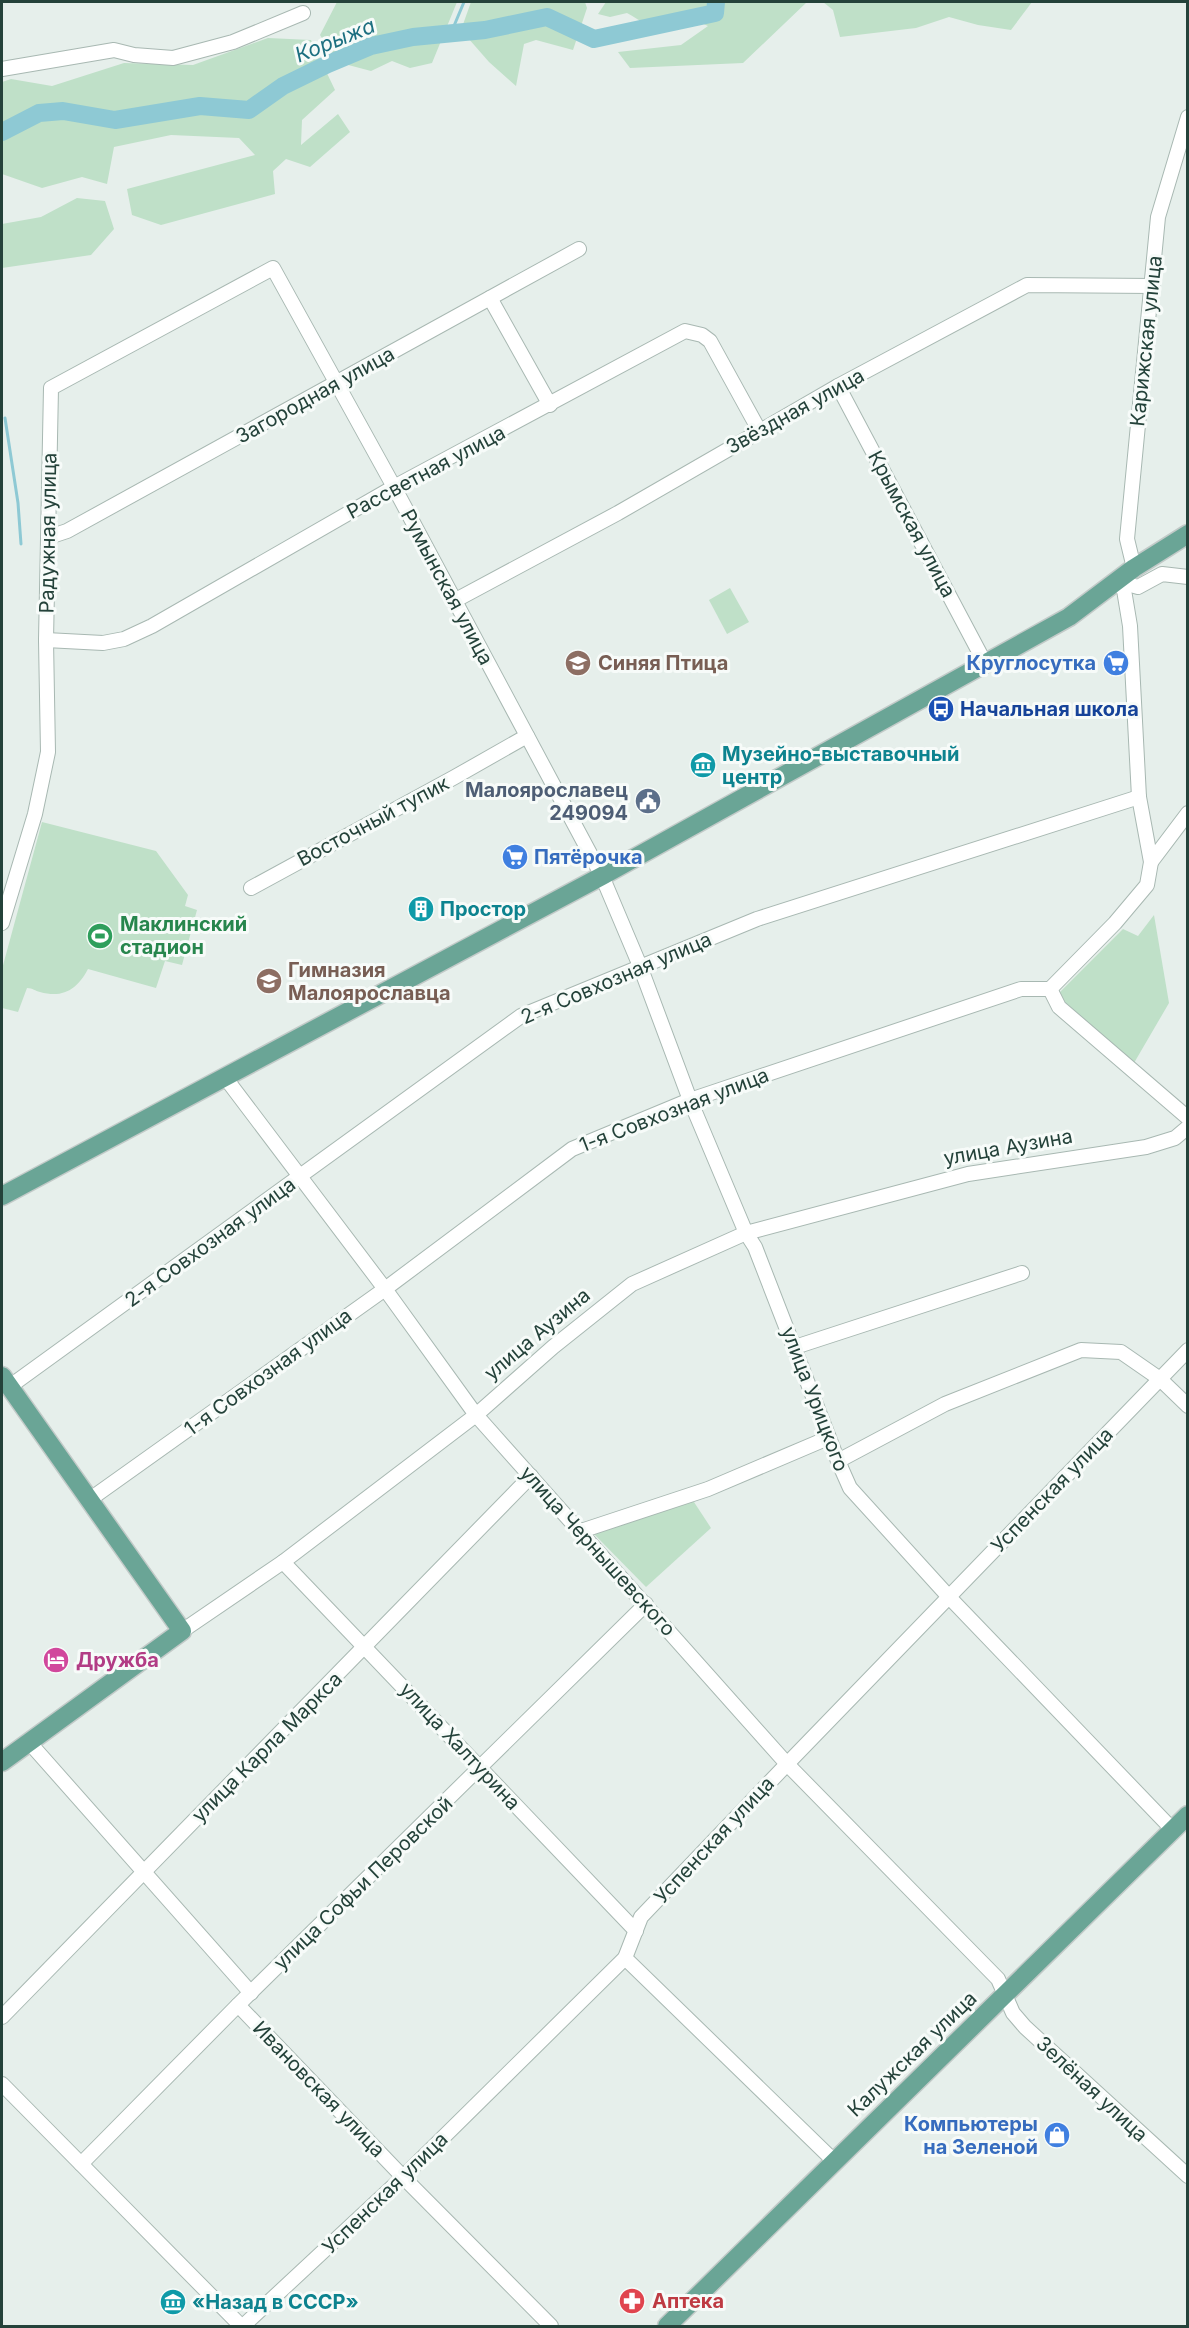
<svg xmlns="http://www.w3.org/2000/svg" width="1189" height="2328" font-family="Inter,sans-serif">
  <style>
    .green { fill: #bfe0c8 }
    .lines { fill: none; stroke-linecap: round; stroke-linejoin: round }
    .stream { stroke: #8ec9d4; stroke-width: 3 }
    .river { stroke: #8ec9d4; stroke-width: 18 }
    .minor-casing { stroke: #a8b8b2; stroke-width: 16 }
    .major-casing { stroke: #c2cac8; stroke-width: 21 }
    .minor { stroke: #fff; stroke-width: 14 }
    .major { stroke: #6aa596; stroke-width: 18 }
    .labels { text-anchor: middle; dominant-baseline: central; stroke-width: 6; stroke-linejoin: round; paint-order: stroke }
    .street-label { font-size: 20px; fill: #24423a; stroke: #f7fbf9 }
    .education-label { font-size: 20px; font-weight: bold; fill: #785e54; stroke: #f7fbf9; text-anchor: start }
    .shop-label { font-size: 20px; font-weight: bold; fill: #366cbe; stroke: #f7fbf9; text-anchor: end }
    .transit-label { font-size: 20px; font-weight: bold; fill: #164399; stroke: #f7fbf9; text-anchor: start }
    .culture-label { font-size: 20px; font-weight: bold; fill: #0d838f; stroke: #f7fbf9; text-anchor: start }
    .service-label { font-size: 20px; font-weight: bold; fill: #4e5e75; stroke: #f7fbf9; text-anchor: end }
    .leisure-label { font-size: 20px; font-weight: bold; fill: #27864d; stroke: #f7fbf9; text-anchor: start }
    .hotel-label { font-size: 20px; font-weight: bold; fill: #b23c85; stroke: #f7fbf9; text-anchor: start }
    .health-label { font-size: 20px; font-weight: bold; fill: #be3a42; stroke: #f7fbf9; text-anchor: start }
    .water-label { font-size: 21px; font-style: italic; fill: #1c6f80; stroke: #f7fbf9 }
  </style>
  <rect width="100%" height="100%" fill="#e6efeb"/>
  <g class="green">
    <polygon points="337,2 457,2 432,63 410,68 392,61 371,71 337,62 320,35"/>
    <polygon points="471,2 585,2 587,8 573,50 536,40 524,44 516,86 489,62 461,30"/>
    <path d="M606,2H807L743,63L630,68L618,52L681,45L708,26L686,16C659,36 653,28 627,13L610,17L598,14Z"/>
    <polygon points="823,2 1032,2 1011,30 978,25 949,17 916,28 840,37 833,10"/>
    <polygon points="268,38 311,40 335,90 302,120 301,145 338,114 350,132 310,167 286,159 273,171 275,194 161,225 132,215 127,189 255,155 239,138 171,135 114,147 107,184 82,177 42,188 2,174 2,82 11,79 52,86 124,63 193,65"/>
    <polygon points="77,198 105,201 114,229 91,255 2,268 2,224 41,217"/>
    <polygon points="730,588 749,622 727,634 709,600"/>
    <path d="M42,822L156,851L188,895L185,906L197,910L182,965L165,961L156,988L88,969C78,988 64,999 40,992C35,991 33,988 27,988L18,1012L2,1008V969Z"/>
    <polygon points="1154,915 1169,1003 1134,1063 1061,999 1060,992 1123,929 1138,936"/>
    <polygon points="692,1499 711,1528 646,1587 593,1533"/>
  </g>
  <g class="lines">
    <g class="stream">
      <polyline points="451,33 464,2"/>
      <polyline points="5,418 18,503 21,544"/>
    </g>
    <polyline class="river" points="2,132 39,113 63,111 115,120 200,106 249,110 283,86 328,64 371,46 413,37 485,30 547,17 594,39 715,13 716,2"/>
    <defs>
      <g id="minor">
        <polyline points="2,69 114,50 134,55 173,58 233,42 303,13"/>
        <polyline points="490,298 550,405"/>
        <polyline points="838,386 985,663"/>
        <polyline points="49,537 67,531 579,249"/>
        <polyline points="1134,568 1127,539 1158,217 1188,117"/>
        <polyline points="1116,581 1138,587 1162,574 1188,577"/>
        <polyline points="454,601 618,513 838,386 1027,285 1153,286"/>
        <polyline points="46,640 103,643 124,639 152,626 394,487 685,331 702,335 710,341 759,430"/>
        <polyline points="1151,862 1188,813"/>
        <polyline points="251,888 453,778 527,736"/>
        <polyline points="2,923 35,814 48,752 46,640 51,388 273,268 394,487 602,876 640,966 690,1100 746,1233 755,1247 838,1461 850,1488 949,1597 1172,1829"/>
        <polyline points="1050,989 1059,1007 1188,1118"/>
        <polyline points="224,1076 385,1289 476,1415 787,1764 998,1979 1013,2013 1025,2027 1188,2176"/>
        <polyline points="795,1347 1022,1273"/>
        <polyline points="9,1387 521,1016 757,919 1139,797"/>
        <polyline points="838,1461 945,1404 1081,1350 1121,1352 1160,1379 1188,1406"/>
        <polyline points="89,1500 385,1289 572,1149 690,1100 1021,989 1050,989 1115,923 1147,885 1151,862 1139,797 1130,626 1124,590 1116,581"/>
        <polyline points="581,1531 708,1489 828,1438"/>
        <polyline points="283,1562 636,1931"/>
        <polyline points="182,1631 283,1562 476,1415 553,1347 632,1284 746,1233 968,1174 1146,1147 1175,1138 1188,1127"/>
        <polyline points="28,1741 251,1993"/>
        <polyline points="625,1958 834,2161"/>
        <polyline points="238,2005 403,2177 551,2326"/>
        <polyline points="2,2017 531,1476"/>
        <polyline points="2,2084 241,2326"/>
        <polyline points="81,2164 238,2005 646,1604"/>
        <polyline points="243,2326 403,2177 625,1958 641,1917 787,1764 1188,1350"/>
      </g>
      <g id="major">
        <polyline points="2,1196 602,876 1069,617 1134,568 1188,534"/>
        <polyline points="2,1376 182,1631 2,1762"/>
        <polyline points="667,2326 1188,1815"/>
      </g>
    </defs>
    <use href="#minor" class="minor-casing"/>
    <use href="#major" class="major-casing"/>
    <use href="#minor" class="minor"/>
    <use href="#major" class="major"/>
  </g>
  <defs>
    <symbol id="school-disc" viewBox="-11 -11 22 22"><circle r="9.5" fill="#8d6e63" stroke="#f7fbf9"/><path d="M0-5L7-2L0 1L-7-2ZM-4 1L0 2.5L4 1V4Q0 6-4 4Z" fill="#fff"/></symbol>
    <symbol id="supermarket-disc" viewBox="-11 -11 22 22"><circle r="9.5" fill="#3f7fe0" stroke="#f7fbf9"/><path d="M-6-5.5h2.5l.6 2H6L4.5 2H-2.5L-4.4-4H-6ZM-1.5 3.2a1.3 1.3 0 1 0 .1 0ZM3 3.2a1.3 1.3 0 1 0 .1 0Z" fill="#fff"/></symbol>
    <symbol id="bus-disc" viewBox="-11 -11 22 22"><circle r="9.5" fill="#1a4fb4" stroke="#f7fbf9"/><path d="M-5-6H5V4H4V6H2V4H-2V6H-4V4H-5ZM-3.5-4V0h7V-4ZM-3.5 1.2v1.5H-2V1.2ZM2 1.2v1.5H3.5V1.2Z" fill="#fff"/></symbol>
    <symbol id="museum-disc" viewBox="-11 -11 22 22"><circle r="9.5" fill="#0f9aa8" stroke="#f7fbf9"/><path d="M0-6L6-3V-2H-6V-3ZM-5-1h2V3h-2ZM-1-1h2V3h-2ZM3-1h2V3H3ZM-6 4H6V6H-6Z" fill="#fff"/></symbol>
    <symbol id="civic-disc" viewBox="-11 -11 22 22"><circle r="9.5" fill="#5c6f8a" stroke="#f7fbf9"/><path d="M-.6-6.5H3V-4.5H.6V-3L4-1V1h2V6H-6V1h2V-1L-.6-3ZM-1.2 2.5V6h2.4V2.5Z" fill="#fff"/></symbol>
    <symbol id="building-disc" viewBox="-11 -11 22 22"><circle r="9.5" fill="#0f9aa8" stroke="#f7fbf9"/><path d="M-4-6H4V6H1V3H-1V6H-4ZM-2.5-4.3h1.7v1.8h-1.7ZM.8-4.3h1.7v1.8H.8ZM-2.5-1h1.7V.8h-1.7ZM.8-1h1.7V.8H.8Z" fill="#fff"/></symbol>
    <symbol id="stadium-disc" viewBox="-11 -11 22 22"><circle r="9.5" fill="#2e9e5b" stroke="#f7fbf9"/><path d="M0-5a6.5 5 0 1 0 0 10a6.5 5 0 1 0 0-10ZM-3.5-1.8h7v3.6h-7Z" fill="#fff"/></symbol>
    <symbol id="hotel-disc" viewBox="-11 -11 22 22"><circle r="9.5" fill="#d1479c" stroke="#f7fbf9"/><path d="M-6-4.5h1.5V1H6V5H4.5V3h-9V5H-6ZM-4 0a1.8 1.8 0 1 1 3.6 0ZM.5 0V-2.5h3Q6-2.5 6 0Z" fill="#fff"/></symbol>
    <symbol id="shop-disc" viewBox="-11 -11 22 22"><circle r="9.5" fill="#3f7fe0" stroke="#f7fbf9"/><path d="M-5-2.5h2.3a2.7 3.5 0 0 1 5.4 0H5L5.5 6h-11ZM-1.5-2.5h3a1.5 2.3 0 0 0-3 0Z" fill="#fff"/></symbol>
    <symbol id="pharmacy-disc" viewBox="-11 -11 22 22"><circle r="9.5" fill="#e0444e" stroke="#f7fbf9"/><path d="M-2-6h4v4h4v4h-4v4h-4v-4h-4v-4h4Z" fill="#fff"/></symbol>
  </defs>
  <g fill-rule="evenodd">
    <use href="#school-disc" x="563" y="648" width="30" height="30"/>
    <use href="#supermarket-disc" x="1101" y="648" width="30" height="30"/>
    <use href="#bus-disc" x="926" y="694" width="30" height="30"/>
    <use href="#museum-disc" x="688" y="750" width="30" height="30"/>
    <use href="#civic-disc" x="633" y="786" width="30" height="30"/>
    <use href="#supermarket-disc" x="500" y="842" width="30" height="30"/>
    <use href="#building-disc" x="406" y="894" width="30" height="30"/>
    <use href="#stadium-disc" x="85" y="921" width="30" height="30"/>
    <use href="#school-disc" x="254" y="966" width="30" height="30"/>
    <use href="#hotel-disc" x="41" y="1645" width="30" height="30"/>
    <use href="#shop-disc" x="1042" y="2120" width="30" height="30"/>
    <use href="#pharmacy-disc" x="617" y="2286" width="30" height="30"/>
    <use href="#museum-disc" x="158" y="2287" width="30" height="30"/>
  </g>
  <g class="labels">
    <g class="street-label">
      <text transform="translate(1146 341) rotate(-84)">Карижская улица</text>
      <text transform="translate(315 395) rotate(-29)">Загородная улица</text>
      <text transform="translate(795 411) rotate(-29)">Звёздная улица</text>
      <text transform="translate(426 472) rotate(-28)">Рассветная улица</text>
      <text transform="translate(912 524) rotate(62)">Крымская улица</text>
      <text transform="translate(48 533) rotate(-89)">Радужная улица</text>
      <text transform="translate(447 587) rotate(62)">Румынская улица</text>
      <text transform="translate(373 821) rotate(-28)">Восточный тупик</text>
      <text transform="translate(616 978) rotate(-23)">2-я Совхозная улица</text>
      <text transform="translate(674 1110) rotate(-21)">1-я Совхозная улица</text>
      <text transform="translate(1008 1147) rotate(-10)">улица Аузина</text>
      <text transform="translate(210 1242) rotate(-36)">2-я Совхозная улица</text>
      <text transform="translate(537 1334) rotate(-40)">улица Аузина</text>
      <text transform="translate(268 1372) rotate(-36)">1-я Совхозная улица</text>
      <text transform="translate(815 1399) rotate(69)">улица Урицкого</text>
      <text transform="translate(1052 1490) rotate(-46)">Успенская улица</text>
      <text transform="translate(598 1551) rotate(48)">улица Чернышевского</text>
      <text transform="translate(460 1746) rotate(47)">улица Халтурина</text>
      <text transform="translate(267 1747) rotate(-45)">улица Карла Маркса</text>
      <text transform="translate(714 1840) rotate(-47)">Успенская улица</text>
      <text transform="translate(363 1883) rotate(-44)">улица Софьи Перовской</text>
      <text transform="translate(912 2054) rotate(-44)">Калужская улица</text>
      <text transform="translate(319 2089) rotate(46)">Ивановская улица</text>
      <text transform="translate(1092 2089) rotate(43)">Зелёная улица</text>
      <text transform="translate(385 2193) rotate(-44)">Успенская улица</text>
    </g>
    <g class="education-label">
      <text x="598" y="663">Синяя Птица</text>
      <text x="288" y="970">Гимназия<tspan x="288" dy="23">Малоярославца</tspan></text>
    </g>
    <g class="shop-label">
      <text x="1096" y="663">Круглосутка</text>
      <text x="534" y="857" text-anchor="start">Пятёрочка</text>
      <text x="1038" y="2124">Компьютеры<tspan x="1038" dy="23">на Зеленой</tspan></text>
    </g>
    <g class="transit-label">
      <text x="960" y="709">Начальная школа</text>
    </g>
    <g class="culture-label">
      <text x="722" y="754">Музейно-выставочный<tspan x="722" dy="23">центр</tspan></text>
      <text x="440" y="909">Простор</text>
      <text x="192" y="2302">«Назад в СССР»</text>
    </g>
    <g class="service-label">
      <text x="628" y="790">Малоярославец<tspan x="628" dy="23">249094</tspan></text>
    </g>
    <g class="leisure-label">
      <text x="120" y="924">Маклинский<tspan x="120" dy="23">стадион</tspan></text>
    </g>
    <g class="hotel-label">
      <text x="76" y="1660">Дружба</text>
    </g>
    <g class="health-label">
      <text x="652" y="2301">Аптека</text>
    </g>
    <g class="water-label">
      <text transform="translate(335 40) rotate(-22)">Корыжа</text>
    </g>
  </g>
  <rect width="1189" height="2328" fill="none" stroke="#24423a" stroke-width="6"/>
</svg>
